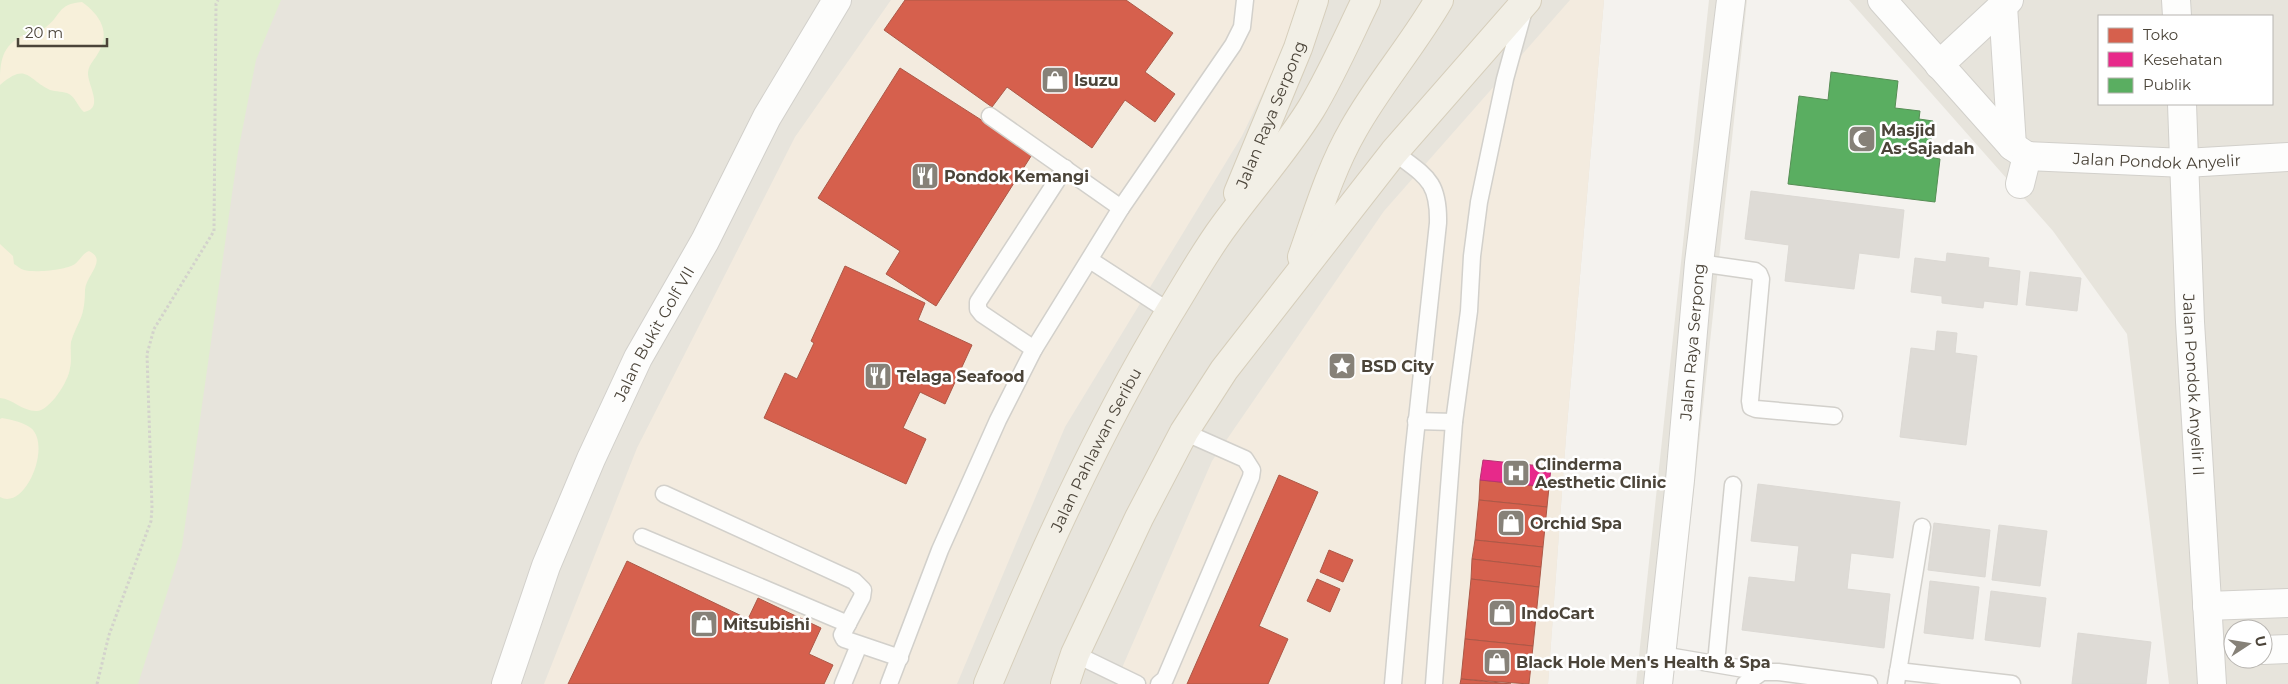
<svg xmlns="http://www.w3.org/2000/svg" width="2288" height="684" font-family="Montserrat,sans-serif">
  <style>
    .residential { fill: #e7e4dc; fill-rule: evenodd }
    .commercial { fill: #f3ebdf }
    .green { fill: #e1eecf }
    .sand { fill: #f7f0da }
    .shops { fill: #d6604d; stroke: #ac5847 }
    .health { fill: #e7298a; stroke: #b83172 }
    .public { fill: #5aae61; stroke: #568e55 }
    .building { fill: #dedbd6; stroke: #dcd9d4 }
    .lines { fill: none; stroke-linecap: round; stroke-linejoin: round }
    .service-casing { stroke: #d2d0cb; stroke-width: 19 }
    .minor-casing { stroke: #d2d0cb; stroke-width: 30 }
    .primary-casing { stroke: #d6cebb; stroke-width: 30 }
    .path { stroke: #d3d2cc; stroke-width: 3; stroke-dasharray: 2.5 2.5; stroke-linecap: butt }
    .service { stroke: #fdfdfc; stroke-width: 16 }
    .minor { stroke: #fdfdfc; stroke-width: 28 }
    .primary { stroke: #f2efe6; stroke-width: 28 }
    .labels { text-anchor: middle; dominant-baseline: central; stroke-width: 5; stroke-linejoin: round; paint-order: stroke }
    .poi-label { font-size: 16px; font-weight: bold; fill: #4b4439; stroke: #fff; text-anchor: start }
    .street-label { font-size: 16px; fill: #4b4439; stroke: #fff }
  </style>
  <rect width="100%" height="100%" fill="#f4f2ee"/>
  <g class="residential">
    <polygon points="0,0 1604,0 1566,437 1548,684 0,684"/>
    <polygon points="1709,0 1747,0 1673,684 1636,684"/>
    <path d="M1849,0H2288V684H2169L2127,334L2053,231ZM2099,16H2272V104H2099ZM2233,629H2263V659H2233Z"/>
  </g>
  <g class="commercial">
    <polygon points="891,0 1300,0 1295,25 1242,136 1065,427 957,684 544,684 637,448 795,137"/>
    <polygon points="1570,0 1604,0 1566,437 1548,684 1115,684 1212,461 1384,211"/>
  </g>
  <polygon class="green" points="0,0 281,0 256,60 238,152 182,546 138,684 0,684"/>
  <g class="sand">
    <path d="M82,2C100,15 112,33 97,55C94,60 89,65 88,72C87,85 105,108 84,112C78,107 76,98 69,94C64,91 56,92 50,90C27,79 27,62 0,85C0,66 0,48 20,37C28,33 38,33 46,27C62,15 57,4 82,2Z"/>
    <path d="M0,244L13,256L14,264C18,266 20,269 24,270C34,273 67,270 75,264C81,259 82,254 89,251C108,260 86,275 85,290C85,299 84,312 80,320C77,327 73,334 71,342C70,351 72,360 70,368C69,381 49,412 36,411C22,411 13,399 0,398Z"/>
    <path d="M2,418C12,420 23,422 31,428C52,446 25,511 0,497V419Z"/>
  </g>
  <g class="shops">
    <polygon points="905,0 1126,0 1173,33 1145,72 1175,94 1155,122 1125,100 1092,148 1007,87 992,107 884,30"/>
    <polygon points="900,68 1033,153 936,306 886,274 900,251 818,198"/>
    <polygon points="845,266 925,303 918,320 972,345 945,404 920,392 903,428 926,439 906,484 764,418 785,373 797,379 814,343 811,341"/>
    <polygon points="1279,475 1318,492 1259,626 1288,639 1268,684 1187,684"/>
    <polygon points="1480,480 1549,487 1547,507 1479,500"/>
    <polygon points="1479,500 1547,507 1543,547 1475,540"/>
    <polygon points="1475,540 1543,547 1541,567 1472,559"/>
    <polygon points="1329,550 1353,560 1343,582 1320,572"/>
    <polygon points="1472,559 1541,567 1539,587 1471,579"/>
    <polygon points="627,561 748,619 758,598 821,628 809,654 833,665 824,684 568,684"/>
    <polygon points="1317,579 1340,589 1330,612 1307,601"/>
    <polygon points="1471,579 1539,587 1533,646 1465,639"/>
    <polygon points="1465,639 1533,646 1529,684 1461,679"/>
    <polygon points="1461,679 1511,684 1460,684"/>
  </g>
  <polygon class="health" points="1483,460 1551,467 1549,487 1480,480"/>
  <polygon class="public" points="1831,72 1898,81 1895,108 1920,111 1919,119 1933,121 1929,157 1940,159 1935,202 1788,184 1799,96 1828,100"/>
  <g class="building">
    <polygon points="1751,191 1904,210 1899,258 1859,253 1854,289 1785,281 1789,245 1745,239"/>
    <polygon points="1947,253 1989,258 1988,267 2020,271 2017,305 1984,301 1983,308 1942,303 1942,296 1911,292 1915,258 1946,262"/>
    <polygon points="2030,272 2081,278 2077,311 2026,305"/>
    <polygon points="1937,331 1957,333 1955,353 1977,356 1966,445 1900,437 1911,348 1935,351"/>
    <polygon points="1758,484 1900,502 1893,558 1851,553 1847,589 1890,594 1884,648 1742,630 1749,577 1795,582 1799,546 1751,541"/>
    <polygon points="1934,523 1990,530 1985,577 1928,570"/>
    <polygon points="1999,525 2047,531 2040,586 1992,580"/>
    <polygon points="1930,581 1979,587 1973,639 1924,633"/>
    <polygon points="1991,591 2046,598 2040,647 1985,640"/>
    <polygon points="2078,633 2151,642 2146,684 2072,684"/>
  </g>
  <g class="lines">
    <defs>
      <g id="service">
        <polyline points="990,116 1121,208"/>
        <polyline points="1090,260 1170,312"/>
        <polyline points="1699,263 1755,271 1759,274 1761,279 1750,401 1751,407 1756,409 1834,416"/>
        <polyline points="1034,349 982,314 978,309 978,302 1065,168"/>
        <polyline points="1416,421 1454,422"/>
        <polyline points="664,494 854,581 863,590 862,597 842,635 844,639 900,658"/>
        <polyline points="642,537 848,624"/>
        <polyline points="1075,654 1137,684"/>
        <polyline points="1662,655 1762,672"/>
        <polyline points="1716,663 1733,485"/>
        <polyline points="1898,671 2012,684"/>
        <polyline points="843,684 859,645"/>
        <polyline points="889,684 940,550 998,420 1034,349 1121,208 1233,45 1242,27 1245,0"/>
        <polyline points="1159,684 1165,679 1251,477 1252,470 1245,459 1184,432"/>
        <path d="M1393,684L1413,457L1438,223C1439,180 1425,176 1394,152"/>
        <polyline points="1434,684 1454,422 1469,311 1472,256 1479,202 1492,140 1505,79 1524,10"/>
        <polyline points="1745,684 1762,672 1778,672 1869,684"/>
        <polyline points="1896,684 1922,527"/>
      </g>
      <g id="minor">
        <polyline points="1882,0 2012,146 2027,156"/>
        <polyline points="2176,0 2177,16"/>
        <polyline points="2003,6 2012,146"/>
        <polyline points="1939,65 2009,0"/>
        <path id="s1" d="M2182,104L2190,322L2212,684"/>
        <path id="s2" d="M2027,156L2185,163L2288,157"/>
        <polyline points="2020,184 2027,156"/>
        <polyline points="2207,606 2288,603"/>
        <polyline points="2263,650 2288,649"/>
        <path id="s3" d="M506,684L546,566L591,459L638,358L705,241L767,117L837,0"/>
        <path id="s4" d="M1658,684L1680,480L1699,263L1731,0"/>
      </g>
      <g id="primary">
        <path id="s5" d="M1238,193L1298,48L1314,0"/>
        <path d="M1302,257C1317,215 1330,170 1353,130C1378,85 1413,45 1439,0"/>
        <path id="s6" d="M988,684C1041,557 1098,431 1169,313C1187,284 1204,253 1224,226C1253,186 1285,151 1311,109C1332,74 1348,37 1366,0"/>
        <polyline points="1065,684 1075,654 1139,518 1184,432 1224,370 1394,152 1527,0"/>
      </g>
    </defs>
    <use href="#service" class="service-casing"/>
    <use href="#minor" class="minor-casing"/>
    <use href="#primary" class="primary-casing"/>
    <polyline class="path" points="97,684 109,635 151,521 152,508 147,354 154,329 214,231 216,4 218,0"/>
    <use href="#service" class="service"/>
    <use href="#minor" class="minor"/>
    <use href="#primary" class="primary"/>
  </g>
  <defs>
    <symbol id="shop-square" viewBox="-11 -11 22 22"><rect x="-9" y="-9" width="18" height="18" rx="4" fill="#868178" stroke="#fff"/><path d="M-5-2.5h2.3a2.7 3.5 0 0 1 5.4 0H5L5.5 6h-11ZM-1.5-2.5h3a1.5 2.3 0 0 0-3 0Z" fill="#fff"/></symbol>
    <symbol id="mosque-square" viewBox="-11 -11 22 22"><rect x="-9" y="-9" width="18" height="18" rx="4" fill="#868178" stroke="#fff"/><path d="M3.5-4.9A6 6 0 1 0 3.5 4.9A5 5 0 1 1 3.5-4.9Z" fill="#fff"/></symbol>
    <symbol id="restaurant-square" viewBox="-11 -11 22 22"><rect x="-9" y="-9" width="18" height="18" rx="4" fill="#868178" stroke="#fff"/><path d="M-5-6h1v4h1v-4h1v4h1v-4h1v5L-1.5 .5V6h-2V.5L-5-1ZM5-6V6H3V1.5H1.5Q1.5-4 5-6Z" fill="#fff"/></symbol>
    <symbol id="sight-square" viewBox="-11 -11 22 22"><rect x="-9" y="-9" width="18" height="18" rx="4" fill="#868178" stroke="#fff"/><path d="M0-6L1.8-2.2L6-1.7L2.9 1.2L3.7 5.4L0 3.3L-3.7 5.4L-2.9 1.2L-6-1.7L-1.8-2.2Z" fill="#fff"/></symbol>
    <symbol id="hospital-square" viewBox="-11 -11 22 22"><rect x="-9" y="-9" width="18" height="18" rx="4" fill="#868178" stroke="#fff"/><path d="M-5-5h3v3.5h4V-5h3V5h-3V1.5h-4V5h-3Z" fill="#fff"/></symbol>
  </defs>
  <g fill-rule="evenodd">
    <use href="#shop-square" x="1039" y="64" width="32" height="32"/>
    <use href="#mosque-square" x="1846" y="123" width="32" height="32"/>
    <use href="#restaurant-square" x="909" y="160" width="32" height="32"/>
    <use href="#sight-square" x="1326" y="350" width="32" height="32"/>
    <use href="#restaurant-square" x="862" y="360" width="32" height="32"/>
    <use href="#hospital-square" x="1500" y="457" width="32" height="32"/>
    <use href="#shop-square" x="1495" y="507" width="32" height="32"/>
    <use href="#shop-square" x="1486" y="597" width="32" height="32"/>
    <use href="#shop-square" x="688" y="608" width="32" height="32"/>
    <use href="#shop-square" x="1481" y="646" width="32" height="32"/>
  </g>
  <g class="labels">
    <g class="poi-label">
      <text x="1074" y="80">Isuzu</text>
      <text x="1881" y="130">Masjid<tspan x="1881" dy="18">As-Sajadah</tspan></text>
      <text x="944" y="176">Pondok Kemangi</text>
      <text x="1361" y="366">BSD City</text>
      <text x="897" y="376">Telaga Seafood</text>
      <text x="1535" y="464">Clinderma<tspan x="1535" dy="18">Aesthetic Clinic</tspan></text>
      <text x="1530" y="523">Orchid Spa</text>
      <text x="1521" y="613">IndoCart</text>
      <text x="723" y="624">Mitsubishi</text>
      <text x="1516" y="662">Black Hole Men's Health &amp; Spa</text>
    </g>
    <g class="street-label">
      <text stroke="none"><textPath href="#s5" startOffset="85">Jalan Raya Serpong</textPath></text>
      <text stroke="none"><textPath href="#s2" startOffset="130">Jalan Pondok Anyelir</textPath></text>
      <text stroke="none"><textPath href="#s3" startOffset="381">Jalan Bukit Golf VII</textPath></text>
      <text stroke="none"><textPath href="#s4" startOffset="344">Jalan Raya Serpong</textPath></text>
      <text stroke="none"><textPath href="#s1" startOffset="281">Jalan Pondok Anyelir II</textPath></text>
      <text stroke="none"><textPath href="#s6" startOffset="258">Jalan Pahlawan Seribu</textPath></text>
    </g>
  </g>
  <rect x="2098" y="15" width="175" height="90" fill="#ffffff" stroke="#b7b4b0"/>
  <rect x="2108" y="28" width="25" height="15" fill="#d6604d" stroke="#b7b4b0"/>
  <text x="2143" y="40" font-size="15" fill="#4b4439">Toko</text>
  <rect x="2108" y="52" width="25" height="15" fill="#e7298a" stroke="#b7b4b0"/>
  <text x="2143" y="65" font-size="15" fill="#4b4439">Kesehatan</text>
  <rect x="2108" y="78" width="25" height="15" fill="#5aae61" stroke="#b7b4b0"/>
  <text x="2143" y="90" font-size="15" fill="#4b4439">Publik</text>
  <g transform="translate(2248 644) rotate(78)"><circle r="24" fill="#ffffff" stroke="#b7b4b0"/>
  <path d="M0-4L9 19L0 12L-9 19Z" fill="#868178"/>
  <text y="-8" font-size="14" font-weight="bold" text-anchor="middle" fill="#4b4439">U</text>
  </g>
  <path d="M18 38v8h89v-8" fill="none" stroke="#4b4439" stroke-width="2.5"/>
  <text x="25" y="38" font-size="15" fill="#4b4439" stroke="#ffffff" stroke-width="4" paint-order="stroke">20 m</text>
</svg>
